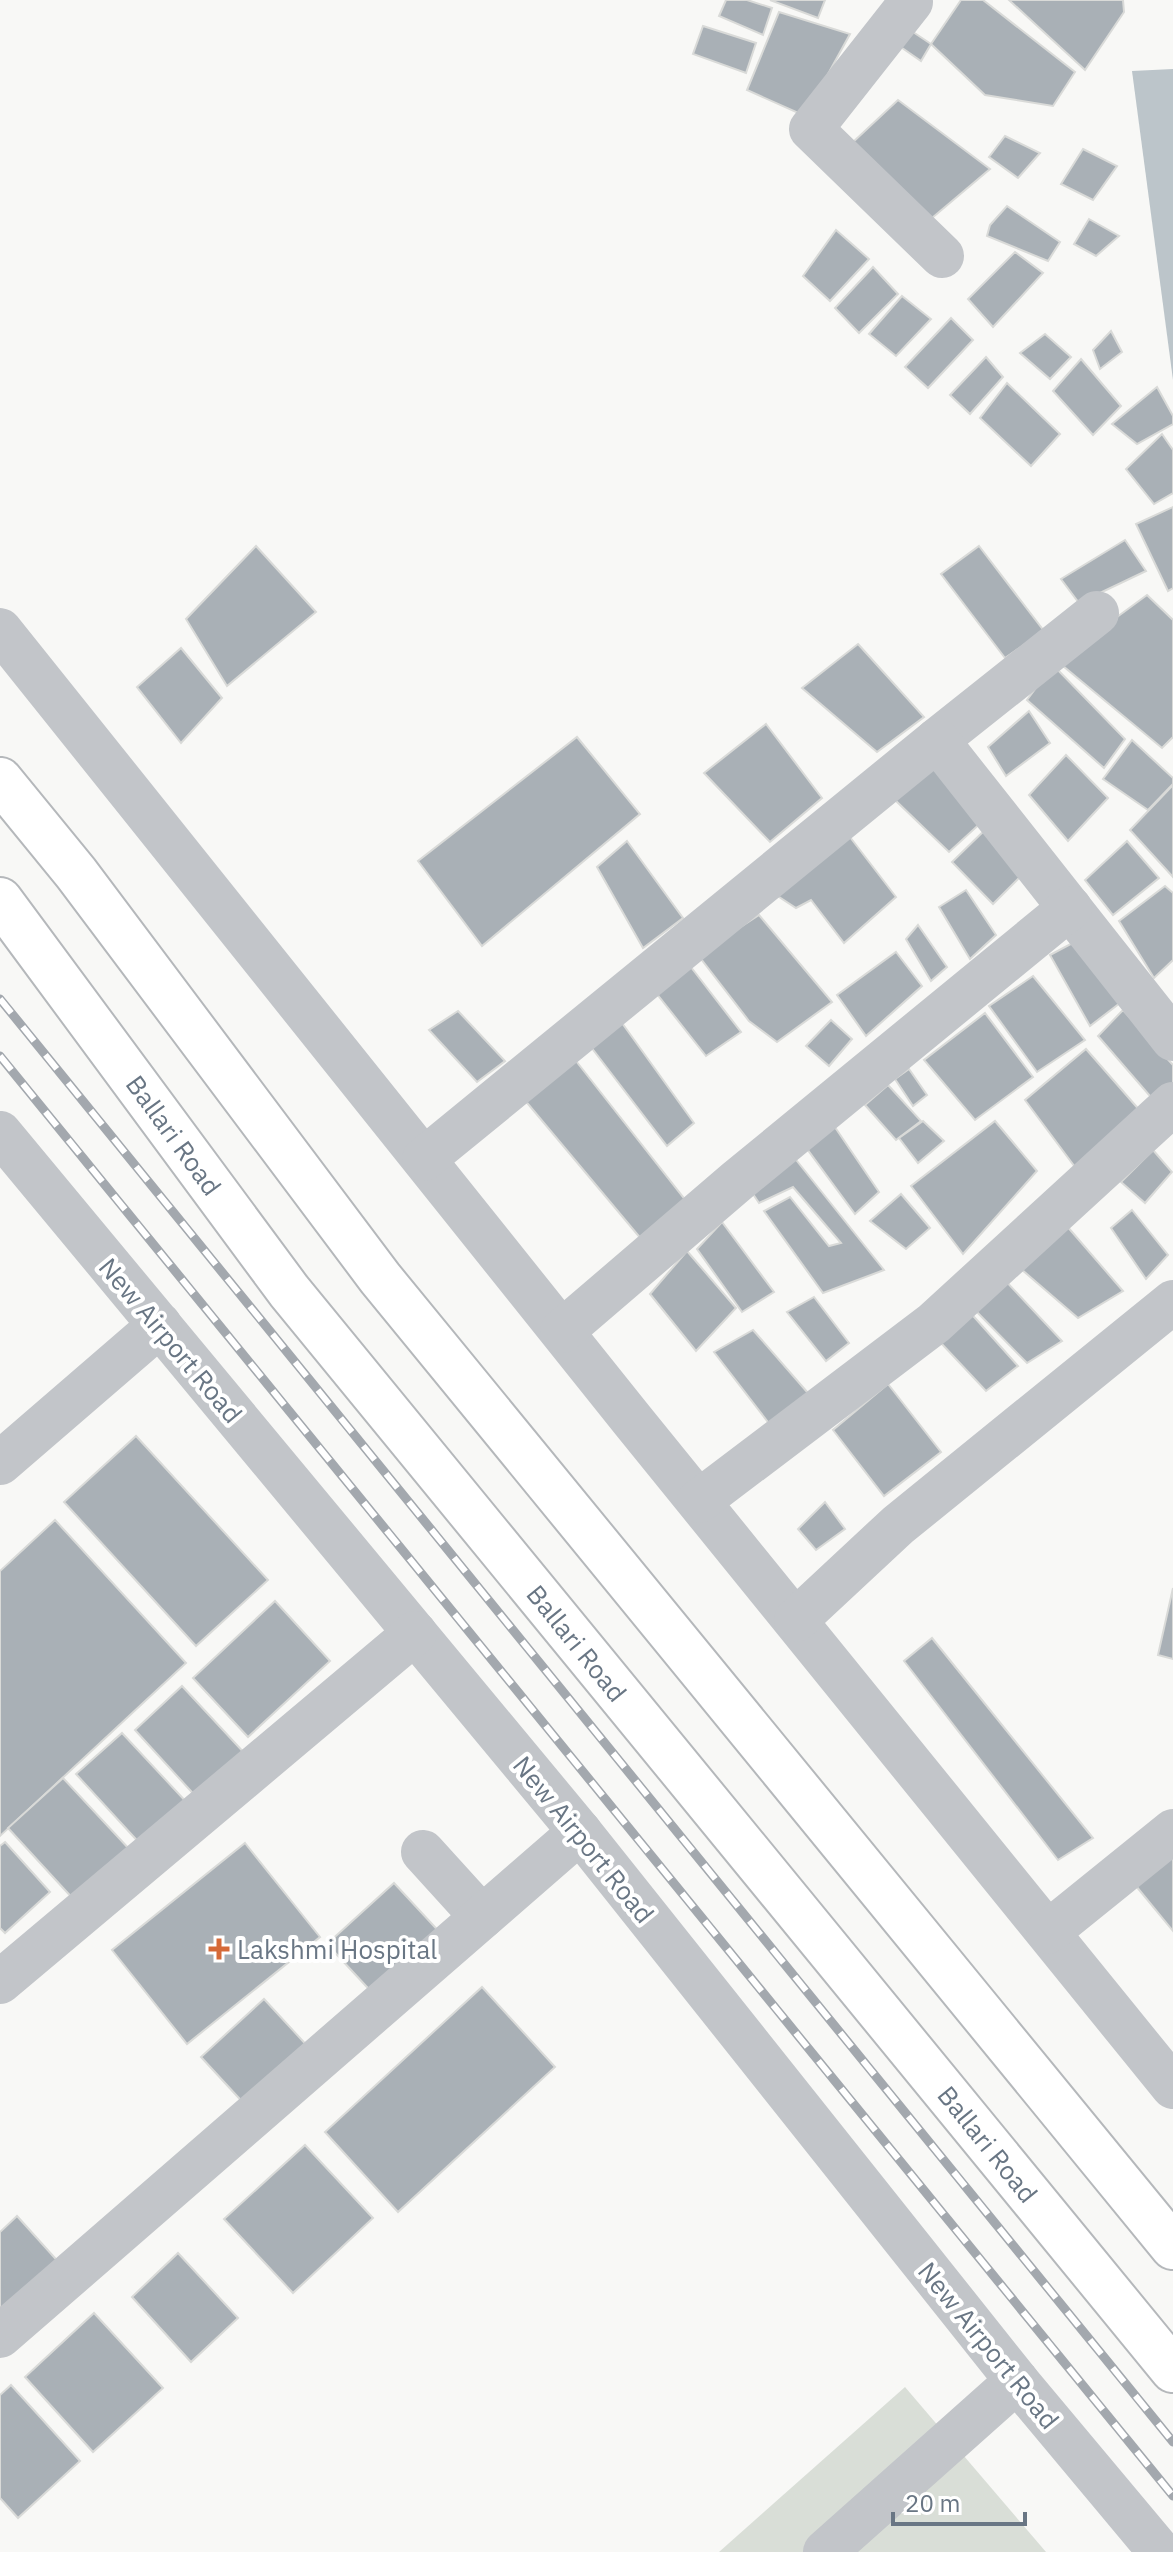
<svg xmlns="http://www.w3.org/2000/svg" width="1173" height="2552" font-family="'IBM Plex Sans',sans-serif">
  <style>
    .green { fill: #d9ded7 }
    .water { fill: #bcc5ca }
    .building { fill: #a9b0b6; stroke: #d9dad8; stroke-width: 2 }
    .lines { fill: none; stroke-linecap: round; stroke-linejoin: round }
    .highway-casing { stroke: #b5b8bb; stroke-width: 48 }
    .minor { stroke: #c2c5c9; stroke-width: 44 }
    .highway { stroke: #fff; stroke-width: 44 }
    .rail-casing { stroke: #a3a8ae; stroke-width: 9 }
    .rail { stroke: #fff; stroke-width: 6; stroke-dasharray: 18; stroke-linecap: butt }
    .poi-dot { fill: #d56938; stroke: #fff; stroke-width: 3 }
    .labels { text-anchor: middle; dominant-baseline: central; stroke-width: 8; stroke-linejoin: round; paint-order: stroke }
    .street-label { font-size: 26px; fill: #697684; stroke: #fff }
    .poi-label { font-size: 26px; fill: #697684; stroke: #fff; text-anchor: start }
  </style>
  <rect width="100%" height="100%" fill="#f8f8f6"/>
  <polygon class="green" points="905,2387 1046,2552 719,2552"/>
  <polygon class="water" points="1173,69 1173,380 1132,71"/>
  <g class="building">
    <polygon points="726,0 747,0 772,8 763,35 719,16"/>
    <polygon points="770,0 825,0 818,18"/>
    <polygon points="961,0 983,0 1075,72 1053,106 985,95 931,44"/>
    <polygon points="1009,0 1123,0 1124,12 1085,70"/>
    <polygon points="779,12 850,34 805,116 747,90"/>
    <polygon points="703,26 756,43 746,73 693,54"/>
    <polygon points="904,26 931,44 921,61 895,43"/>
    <polygon points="898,100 990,169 932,218 852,143"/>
    <polygon points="1005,136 1040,153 1018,178 989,157"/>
    <polygon points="1083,149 1117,166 1093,200 1061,184"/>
    <polygon points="1007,206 1060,242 1048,261 987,236 990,225"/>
    <polygon points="1089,219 1119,236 1096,256 1074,244"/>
    <polygon points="836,230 869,259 830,301 803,276"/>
    <polygon points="1015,252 1043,273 993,327 968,299"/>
    <polygon points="873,267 898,294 859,333 835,308"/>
    <polygon points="902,296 931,319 896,356 869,334"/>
    <polygon points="951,318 973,340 928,388 905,367"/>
    <polygon points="1111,331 1122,352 1100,369 1093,350"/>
    <polygon points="1045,334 1071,357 1050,379 1020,353"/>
    <polygon points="986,357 1003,377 970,414 950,395"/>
    <polygon points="1081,359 1121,406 1093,435 1053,391"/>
    <polygon points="1007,383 1060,434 1031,466 980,418"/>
    <polygon points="1157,387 1173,416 1173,424 1137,444 1112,424"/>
    <polygon points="1162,434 1173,450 1173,493 1154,504 1126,469"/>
    <polygon points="1173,507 1173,588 1168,591 1136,524"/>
    <polygon points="1125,540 1146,571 1079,603 1061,579"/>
    <polygon points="256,546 316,612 227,686 186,619"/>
    <polygon points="979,546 1044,631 1005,658 941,574"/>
    <polygon points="1147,595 1173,620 1173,737 1162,748 1057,661"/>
    <polygon points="858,644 924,717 877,752 802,688"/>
    <polygon points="181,648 222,698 181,743 137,687"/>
    <polygon points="1053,665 1125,739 1104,768 1027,700"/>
    <polygon points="1029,711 1050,743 1006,776 988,747"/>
    <polygon points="766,724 822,798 770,842 704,773"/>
    <polygon points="577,737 640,814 482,946 418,861"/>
    <polygon points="1132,740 1173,778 1173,784 1148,810 1103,779"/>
    <polygon points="1066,755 1108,798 1068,841 1029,795"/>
    <polygon points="937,765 984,820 949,852 894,799"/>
    <polygon points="1173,785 1173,877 1130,830"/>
    <polygon points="991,824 1027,870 993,904 952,862"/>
    <polygon points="843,828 896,897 844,943 811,900 796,908 770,891"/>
    <polygon points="627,841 683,918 643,948 597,867"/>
    <polygon points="1127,841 1159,878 1113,915 1085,880"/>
    <polygon points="1165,886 1173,893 1173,960 1154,978 1119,921"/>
    <polygon points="966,890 996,935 970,959 939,907"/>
    <polygon points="759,915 832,1002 777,1042 749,1021 698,955"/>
    <polygon points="918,925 947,967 931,981 906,939"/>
    <polygon points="1080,939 1120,1003 1090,1026 1050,955"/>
    <polygon points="896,952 922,986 866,1036 837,995"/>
    <polygon points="687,962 741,1032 706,1056 653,989"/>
    <polygon points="1033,976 1085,1040 1037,1072 989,1006"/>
    <polygon points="1123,1010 1173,1065 1173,1084 1156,1103 1098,1036"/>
    <polygon points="458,1011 505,1061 477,1082 429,1030"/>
    <polygon points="985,1013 1033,1077 975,1120 924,1060"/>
    <polygon points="831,1020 852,1039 829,1066 806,1046"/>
    <polygon points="622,1023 694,1123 667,1146 591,1047"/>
    <polygon points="1086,1049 1142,1113 1078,1171 1025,1100"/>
    <polygon points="576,1061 686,1201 642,1240 523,1098"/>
    <polygon points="909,1069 927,1095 913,1106 895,1079"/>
    <polygon points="888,1085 921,1121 896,1140 865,1105"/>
    <polygon points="828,1117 879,1192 855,1214 802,1142"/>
    <polygon points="923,1121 944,1141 918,1163 899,1138"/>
    <polygon points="995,1121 1037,1171 963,1254 911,1186"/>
    <polygon points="1153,1150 1172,1172 1145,1203 1121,1182"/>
    <polygon points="789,1151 884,1270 823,1293 764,1211 790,1197 829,1246 841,1243 793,1187 759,1203 749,1188"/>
    <polygon points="901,1194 930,1228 906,1249 870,1221"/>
    <polygon points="1132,1210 1168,1255 1146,1279 1111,1228"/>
    <polygon points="722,1222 774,1292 742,1312 697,1249"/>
    <polygon points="1066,1225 1123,1291 1078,1318 1021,1269"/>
    <polygon points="687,1251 736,1308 696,1351 650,1294"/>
    <polygon points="1001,1276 1062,1341 1027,1363 970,1305"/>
    <polygon points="814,1297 849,1343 826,1361 787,1312"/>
    <polygon points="967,1309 1018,1366 986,1391 940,1342"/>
    <polygon points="753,1330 808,1393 771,1426 714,1352"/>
    <polygon points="888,1384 941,1452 884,1496 833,1430"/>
    <polygon points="136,1436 268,1580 196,1646 64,1502"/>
    <polygon points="825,1502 845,1529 816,1550 798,1529"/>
    <polygon points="55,1520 186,1663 0,1836 0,1571"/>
    <polygon points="1173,1588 1173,1659 1158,1655"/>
    <polygon points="275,1601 330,1661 248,1737 193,1678"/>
    <polygon points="932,1638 1093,1838 1058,1860 904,1661"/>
    <polygon points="182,1686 248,1757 200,1801 135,1730"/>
    <polygon points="122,1733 190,1806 144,1848 76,1774"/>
    <polygon points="63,1778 131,1851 76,1902 8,1828"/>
    <polygon points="5,1842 50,1892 5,1933 0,1928 0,1846"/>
    <polygon points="245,1843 320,1937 187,2044 112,1950"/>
    <polygon points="1173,1852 1173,1931 1136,1886"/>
    <polygon points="394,1883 445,1938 379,2000 327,1944"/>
    <polygon points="482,1987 555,2067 398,2212 325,2132"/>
    <polygon points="264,1999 312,2051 249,2109 201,2057"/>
    <polygon points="305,2145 373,2218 293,2293 224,2219"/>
    <polygon points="17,2216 63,2267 0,2325 0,2232"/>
    <polygon points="178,2253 238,2318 191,2362 132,2297"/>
    <polygon points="94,2313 163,2388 93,2452 25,2377"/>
    <polygon points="11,2385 80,2461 18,2518 0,2498 0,2395"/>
  </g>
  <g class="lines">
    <defs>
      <g id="highway">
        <polyline points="0,780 76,873 380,1278 1173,2247"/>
        <polyline points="0,900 289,1291 1173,2370"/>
      </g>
    </defs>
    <use href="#highway" class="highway-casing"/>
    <g class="minor">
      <polyline points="911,2 811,129 942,256"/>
      <polyline points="0,630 633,1421 1173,2087"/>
      <polyline points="937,740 1097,613"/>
      <polyline points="0,1133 580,1832 1017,2381 1160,2552"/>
      <polyline points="424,1159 937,740 1173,1039"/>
      <polyline points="562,1331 737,1181 1070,908"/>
      <polyline points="0,1463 160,1325"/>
      <polyline points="699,1501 934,1323 1173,1104"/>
      <polyline points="796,1620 898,1525 1173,1302"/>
      <polyline points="423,1852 482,1917"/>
      <polyline points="1048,1932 1173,1831"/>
      <polyline points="0,1982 415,1633"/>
      <polyline points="0,2336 580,1832"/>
      <polyline points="825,2552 1017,2381"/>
    </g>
    <use href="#highway" class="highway"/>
    <defs>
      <g id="rail">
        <polyline points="0,999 1173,2442"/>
        <polyline points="0,1056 1173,2496"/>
      </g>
    </defs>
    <use href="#rail" class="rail-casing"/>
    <use href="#rail" class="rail"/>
  </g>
  <path class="poi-dot" d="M215 1937h8v8h8v8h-8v8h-8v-8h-8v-8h8z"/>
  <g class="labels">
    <g class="street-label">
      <text transform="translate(174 1135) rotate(54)">Ballari Road</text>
      <text transform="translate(171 1340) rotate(50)">New Airport Road</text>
      <text transform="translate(577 1643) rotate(51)">Ballari Road</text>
      <text transform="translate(584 1839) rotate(51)">New Airport Road</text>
      <text transform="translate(988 2144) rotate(51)">Ballari Road</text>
      <text transform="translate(989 2345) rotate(51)">New Airport Road</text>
    </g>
    <g class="poi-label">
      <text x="237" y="1949">Lakshmi Hospital</text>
    </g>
  </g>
  <path d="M893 2512v12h132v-12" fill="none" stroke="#697684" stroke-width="4"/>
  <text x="905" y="2512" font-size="24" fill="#697684" stroke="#ffffff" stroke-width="6" paint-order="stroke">20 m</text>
</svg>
